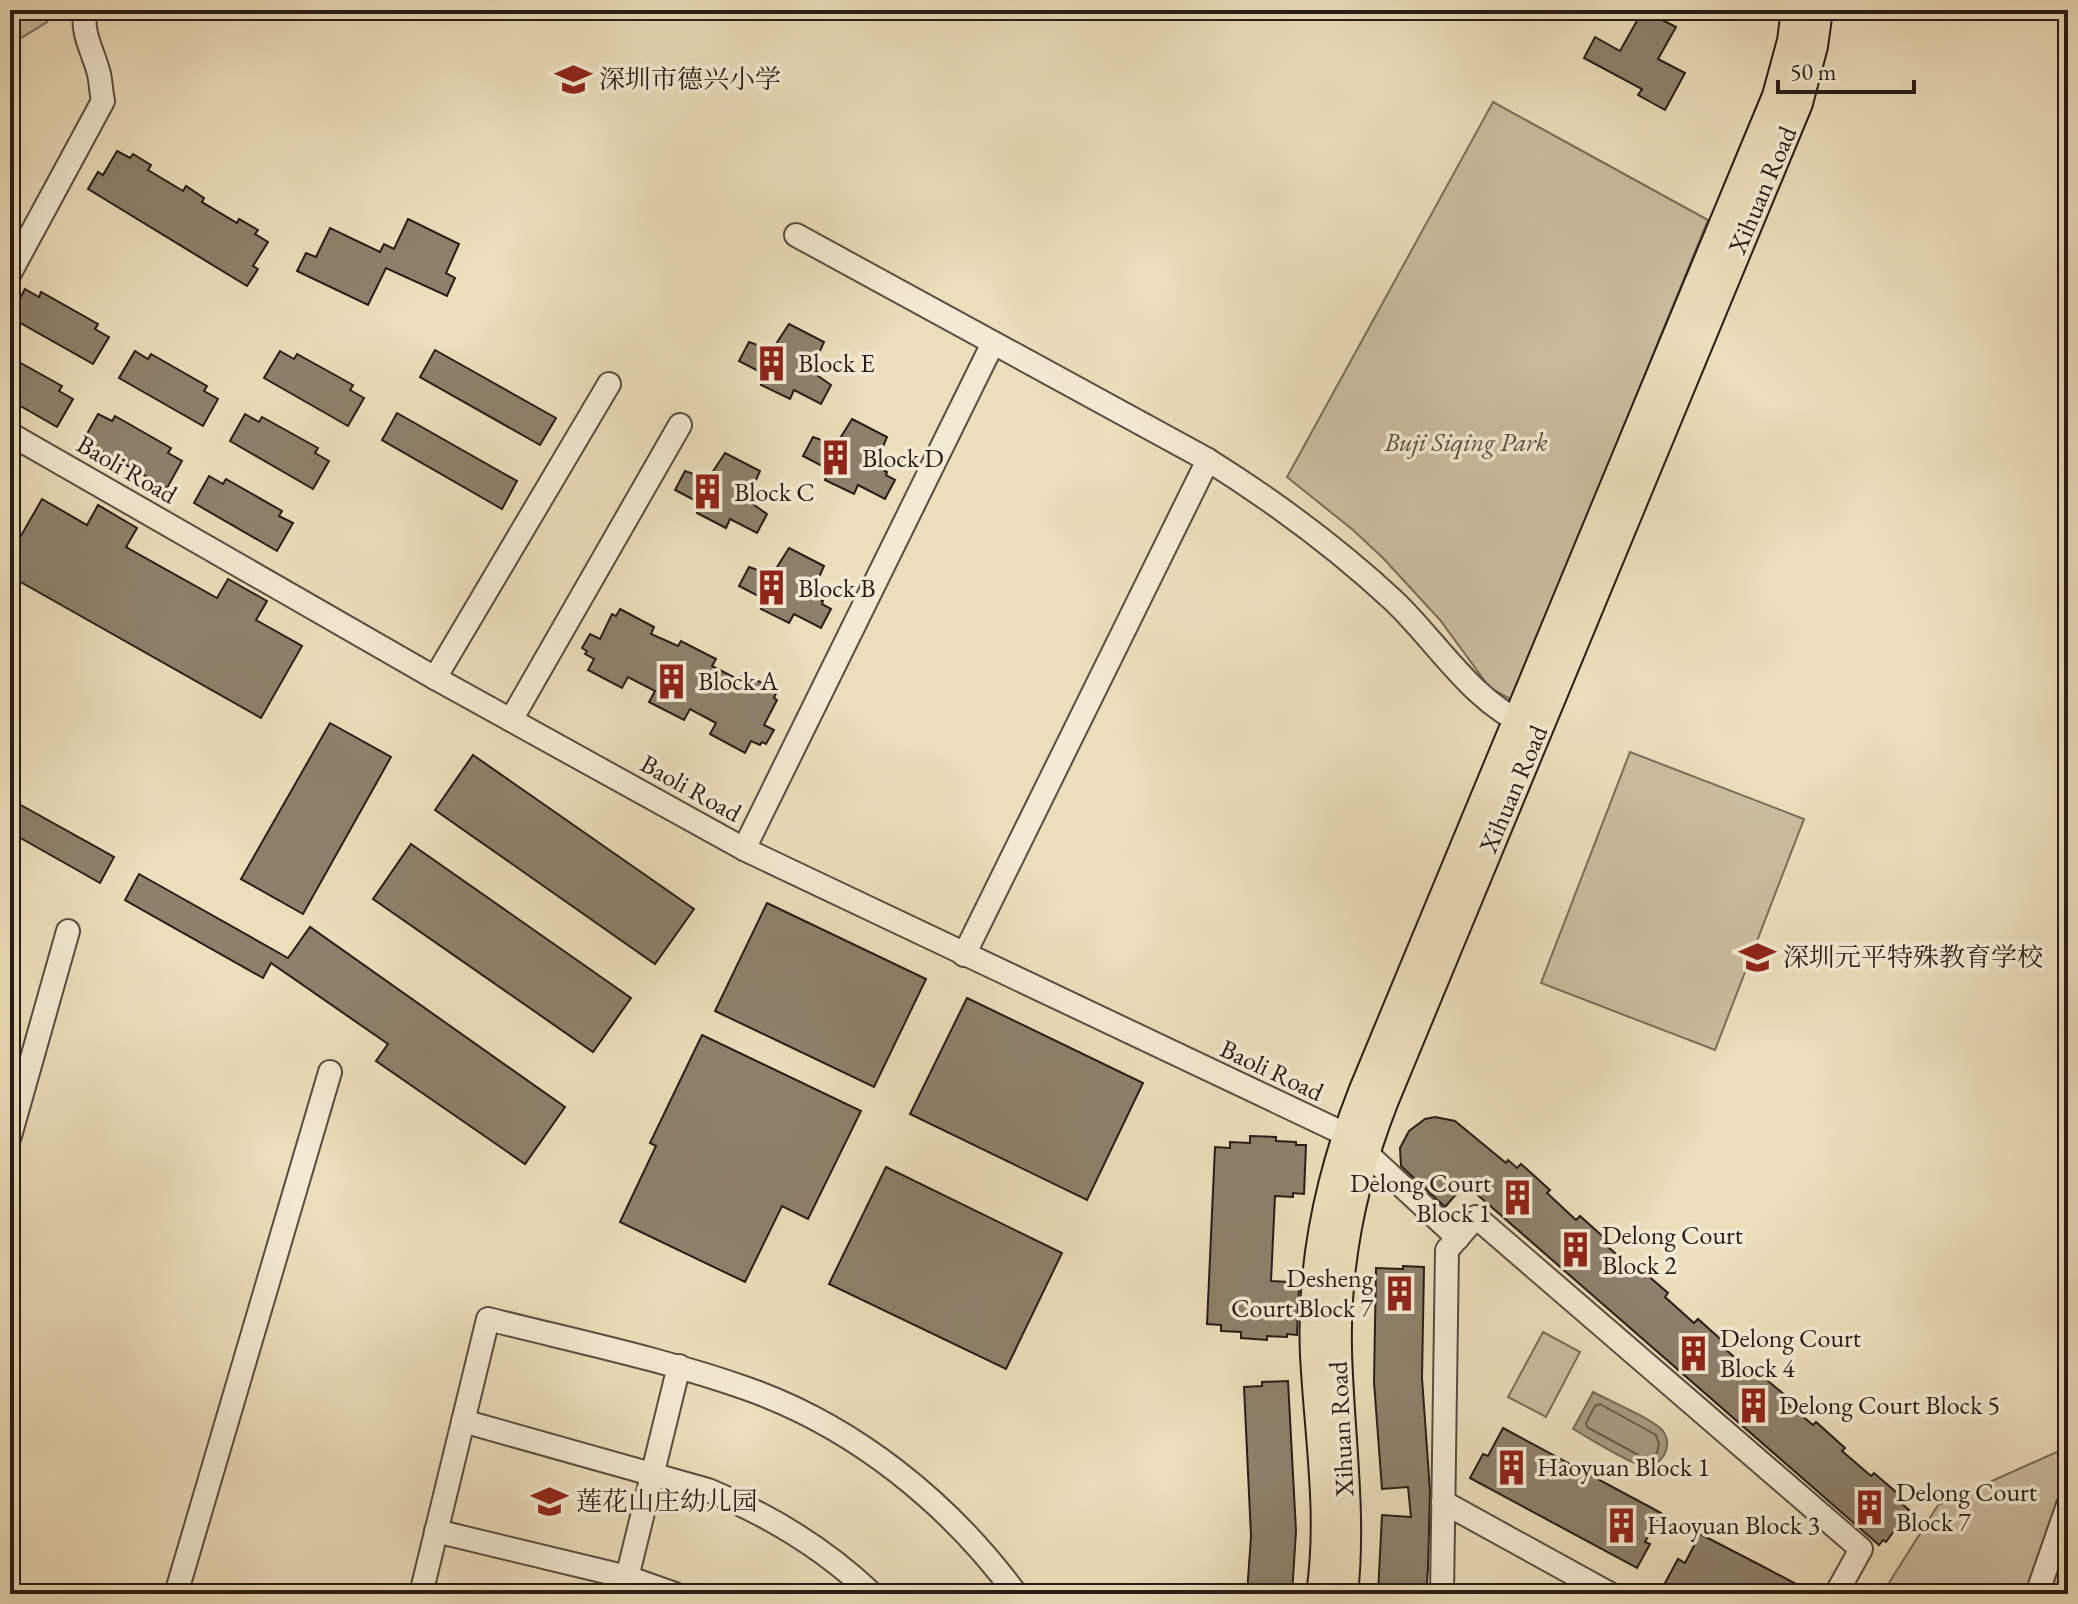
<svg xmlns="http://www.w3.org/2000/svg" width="2078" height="1604" font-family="'EB Garamond','Noto Serif SC',serif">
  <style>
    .green { fill: #cbbd9f; stroke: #7a6c5b; stroke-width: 2 }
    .water { fill: #a99c83; stroke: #756958; stroke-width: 2 }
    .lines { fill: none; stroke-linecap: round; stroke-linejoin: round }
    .shore { stroke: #685c4d; stroke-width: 2 }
    .building { fill: #8e816c; stroke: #281c17; stroke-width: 2 }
    .minor-casing { stroke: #594c40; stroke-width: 26 }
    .major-casing { stroke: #281c17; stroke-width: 32 }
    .minor { stroke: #f3ead3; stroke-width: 22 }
    .major { stroke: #ecdebb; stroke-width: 28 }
    .labels { text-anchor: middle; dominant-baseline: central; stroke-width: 7; stroke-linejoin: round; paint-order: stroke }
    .poi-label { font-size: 26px; fill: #281c17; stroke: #f3ead3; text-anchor: start }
    .street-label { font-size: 26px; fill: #281c17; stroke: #f3ead3 }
    .park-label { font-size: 26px; font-style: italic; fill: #594c40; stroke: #f3ead3 }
  </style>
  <rect width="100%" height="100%" fill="#ecdebb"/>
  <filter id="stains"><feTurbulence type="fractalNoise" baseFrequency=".0025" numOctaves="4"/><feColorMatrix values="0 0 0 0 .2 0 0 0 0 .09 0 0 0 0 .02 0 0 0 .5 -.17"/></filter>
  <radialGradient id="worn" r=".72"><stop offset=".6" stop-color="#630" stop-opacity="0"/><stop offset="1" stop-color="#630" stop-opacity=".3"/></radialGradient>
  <g class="green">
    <polygon points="10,10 52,10 47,22 10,45"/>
    <polygon points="1493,102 1708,220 1512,700 1490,688 1440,620 1383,558 1353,530 1287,477"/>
    <polygon points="1630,752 1804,819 1715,1050 1541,983"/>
    <polygon points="1543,1332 1580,1352 1546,1417 1508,1397"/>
    <polygon points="2068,1447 2068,1589 2065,1594 1882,1594 1938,1505"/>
  </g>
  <path class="water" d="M1593,1392C1610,1401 1653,1419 1663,1431C1674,1446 1662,1467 1644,1466C1629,1464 1589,1438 1573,1429Z"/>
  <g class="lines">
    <polygon class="shore" points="1600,1404 1656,1435 1659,1444 1657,1453 1649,1457 1640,1456 1587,1427 1586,1423 1595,1406"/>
  </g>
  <g class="building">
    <polygon points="1643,10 1676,27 1658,59 1685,73 1665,110 1638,95 1642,89 1584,58 1595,37 1620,51"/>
    <polygon points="117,151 130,158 133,154 151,165 148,170 183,191 186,186 204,198 202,202 237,223 239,219 258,230 255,234 268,242 253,266 258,269 247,286 88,189 98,172 103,175"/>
    <polygon points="408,219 459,244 446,273 455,278 447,296 386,268 368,305 297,271 306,253 316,257 330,228 380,252 384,244 394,249"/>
    <polygon points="25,289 39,297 41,292 98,324 95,329 109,337 93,364 10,317"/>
    <polygon points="789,324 824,342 811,371 831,385 821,404 794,390 790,399 761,385 766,375 739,361 749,342 772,350"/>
    <polygon points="435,350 556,418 540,445 420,377"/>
    <polygon points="135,351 148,359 151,354 207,386 204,391 218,399 203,426 119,378"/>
    <polygon points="280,351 294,359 297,354 353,385 350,390 364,398 348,426 264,378"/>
    <polygon points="10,357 62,386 59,391 73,399 57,427 10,400"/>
    <polygon points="397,413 517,481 502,509 382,440"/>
    <polygon points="98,414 112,421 115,416 171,448 168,453 182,461 167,488 83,441"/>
    <polygon points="245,414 259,422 262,417 318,448 315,453 329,461 313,489 230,441"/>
    <polygon points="852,419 887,437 875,466 887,472 886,475 895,480 885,499 858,485 854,494 825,480 830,470 803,456 813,437 836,445"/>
    <polygon points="725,453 760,471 747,500 767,514 757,533 730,519 726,528 697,513 702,504 675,490 685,471 708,479"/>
    <polygon points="209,476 223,484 226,479 282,511 279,516 293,523 277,551 194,503"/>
    <polygon points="42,499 87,525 98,505 137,528 126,547 217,598 228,579 267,601 256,620 302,646 261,718 10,576 10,555"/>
    <polygon points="789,548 824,566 811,595 823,601 822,604 831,609 821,628 794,614 789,623 761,609 766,600 739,586 749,567 772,575"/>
    <polygon points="620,609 654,627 651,634 678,646 681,641 716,659 712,666 739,680 743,673 777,691 774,698 777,700 764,725 774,730 766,744 762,742 760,745 751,741 745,753 710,734 716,723 690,709 684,720 649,702 655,691 628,677 622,688 588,670 594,659 585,654 587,651 582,648 590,634 600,639 612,614 616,616"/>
    <polygon points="330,723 391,757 303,914 241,879"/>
    <polygon points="473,755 694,909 655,964 435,810"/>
    <polygon points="10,799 114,857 100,883 10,832"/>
    <polygon points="411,844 631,998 593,1052 373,899"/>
    <polygon points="139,874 288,958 310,927 565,1107 525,1164 376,1061 388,1044 271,963 263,978 125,900"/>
    <polygon points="767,903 926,979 874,1087 715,1011"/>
    <polygon points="967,998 1143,1083 1087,1200 910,1114"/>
    <polygon points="702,1035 861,1111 808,1219 782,1206 745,1282 620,1222 656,1146 650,1143"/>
    <polygon points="1435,1117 1455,1121 1506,1163 1508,1160 1517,1168 1521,1164 1550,1190 1547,1193 1576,1220 1580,1216 1609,1242 1606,1245 1635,1271 1638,1267 1668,1293 1665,1297 1694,1323 1698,1319 1727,1345 1724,1348 1753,1374 1756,1371 1786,1396 1783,1400 1813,1425 1816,1422 1845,1448 1842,1451 1871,1476 1874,1473 1903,1498 1900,1502 1909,1510 1886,1542 1883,1540 1879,1545 1465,1184 1445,1207 1401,1166 1400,1148 1409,1131 1425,1119"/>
    <polygon points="1250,1136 1276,1137 1276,1141 1296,1142 1296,1145 1306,1145 1304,1194 1293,1193 1293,1197 1275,1196 1271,1281 1289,1282 1289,1286 1299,1286 1297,1335 1287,1334 1287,1337 1267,1336 1267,1340 1241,1338 1241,1332 1221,1331 1221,1325 1207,1324 1215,1147 1230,1148 1230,1142 1250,1143"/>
    <polygon points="886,1167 1062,1253 1006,1369 829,1284"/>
    <polygon points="1403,1266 1424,1267 1422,1378 1430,1491 1428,1569 1426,1594 1378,1594 1382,1515 1411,1517 1408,1487 1382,1489 1374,1382 1376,1268 1403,1269"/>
    <polygon points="1288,1381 1296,1531 1292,1594 1247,1594 1251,1536 1244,1387 1262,1386 1262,1382"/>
    <polygon points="1503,1428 1661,1513 1645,1542 1650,1544 1637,1568 1470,1478 1483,1454 1488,1456"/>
    <polygon points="1700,1534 1762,1566 1815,1594 1686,1594 1665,1583 1678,1559 1685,1563"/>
  </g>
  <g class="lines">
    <defs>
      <g id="minor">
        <path d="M796,235L1208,460C1275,502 1337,548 1394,601C1437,642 1473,703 1529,726"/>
        <path d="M10,273L103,101C101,92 101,83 99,74C94,53 80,32 86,10"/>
        <polyline points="10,434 435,678 744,849 1347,1135 1458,1238"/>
        <polyline points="435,678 609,384"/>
        <polyline points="511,720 680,425"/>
        <polyline points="744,849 993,343"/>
        <polyline points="964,955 1208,460"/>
        <polyline points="10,1136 68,931"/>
        <path d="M463,1421L708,1490C769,1515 824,1548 872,1594"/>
        <polyline points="1443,1502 1610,1594"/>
        <polyline points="436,1531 627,1577 675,1594"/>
        <polyline points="176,1594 330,1072"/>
        <path d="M421,1594L488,1319C575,1341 663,1359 748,1389C855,1427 949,1503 1016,1594"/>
        <polyline points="623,1594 679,1366"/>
        <polyline points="1442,1594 1447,1250 1476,1217 1861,1549 1836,1594"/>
        <polyline points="2037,1594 2068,1505"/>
      </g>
      <g id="major">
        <path d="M1321,1594C1333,1516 1319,1434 1315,1355C1311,1264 1330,1176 1363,1092L1777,96L1792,41L1796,10"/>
        <path d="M1343,1594C1352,1513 1339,1432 1337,1350C1335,1263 1352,1181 1384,1100L1798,103L1813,46L1818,10"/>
      </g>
    </defs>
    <use href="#minor" class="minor-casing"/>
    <use href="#major" class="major-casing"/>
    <use href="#minor" class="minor"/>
    <use href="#major" class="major"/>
  </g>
  <defs>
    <symbol id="school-bare" viewBox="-9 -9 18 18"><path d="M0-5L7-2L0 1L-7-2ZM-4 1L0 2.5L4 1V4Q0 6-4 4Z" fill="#8f2418" stroke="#f3ead3" stroke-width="2.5" paint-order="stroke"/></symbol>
    <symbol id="building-bare" viewBox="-9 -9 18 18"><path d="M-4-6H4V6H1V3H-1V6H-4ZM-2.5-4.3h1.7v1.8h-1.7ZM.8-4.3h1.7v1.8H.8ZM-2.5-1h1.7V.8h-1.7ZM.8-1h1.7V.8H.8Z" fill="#8f2418" stroke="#f3ead3" stroke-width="2.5" paint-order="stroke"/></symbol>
  </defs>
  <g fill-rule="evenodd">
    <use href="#school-bare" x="548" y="54" width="51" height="51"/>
    <use href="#building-bare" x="746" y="338" width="51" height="51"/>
    <use href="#building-bare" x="810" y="432" width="51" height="51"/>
    <use href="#building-bare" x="682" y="466" width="51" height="51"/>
    <use href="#building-bare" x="746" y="562" width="51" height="51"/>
    <use href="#building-bare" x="646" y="656" width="51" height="51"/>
    <use href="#school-bare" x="1732" y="932" width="51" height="51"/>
    <use href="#building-bare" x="1492" y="1172" width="51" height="51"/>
    <use href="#building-bare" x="1550" y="1224" width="51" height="51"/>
    <use href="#building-bare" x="1374" y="1268" width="51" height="51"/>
    <use href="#building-bare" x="1668" y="1328" width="51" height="51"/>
    <use href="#building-bare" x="1728" y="1380" width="51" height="51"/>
    <use href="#building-bare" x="1486" y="1442" width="51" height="51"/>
    <use href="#school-bare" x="524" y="1476" width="51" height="51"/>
    <use href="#building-bare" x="1844" y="1482" width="51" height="51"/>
    <use href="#building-bare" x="1596" y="1500" width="51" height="51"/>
  </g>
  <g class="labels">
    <g class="poi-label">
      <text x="599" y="79">深圳市德兴小学</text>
      <text x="798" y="363">Block E</text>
      <text x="862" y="458">Block D</text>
      <text x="734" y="492">Block C</text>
      <text x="798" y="588">Block B</text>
      <text x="698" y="681">Block A</text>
      <text x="1783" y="957">深圳元平特殊教育学校</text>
      <text x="1491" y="1183" text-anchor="end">Delong Court<tspan x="1491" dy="30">Block 1</tspan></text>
      <text x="1602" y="1235">Delong Court<tspan x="1602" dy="30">Block 2</tspan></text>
      <text x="1373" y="1278" text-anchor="end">Desheng<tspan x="1373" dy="30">Court Block 7</tspan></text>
      <text x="1720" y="1338">Delong Court<tspan x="1720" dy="30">Block 4</tspan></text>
      <text x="1779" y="1405">Delong Court Block 5</text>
      <text x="1537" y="1467">Haoyuan Block 1</text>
      <text x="1896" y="1492">Delong Court<tspan x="1896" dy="30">Block 7</tspan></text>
      <text x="576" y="1501">莲花山庄幼儿园</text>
      <text x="1647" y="1525">Haoyuan Block 3</text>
    </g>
    <g class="street-label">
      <text transform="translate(1762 190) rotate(-67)">Xihuan Road</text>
      <text transform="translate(127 469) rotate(30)">Baoli Road</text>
      <text transform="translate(691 788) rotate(29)">Baoli Road</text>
      <text transform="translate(1513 789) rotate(-67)">Xihuan Road</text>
      <text transform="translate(1272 1070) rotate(25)">Baoli Road</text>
      <text transform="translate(1341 1429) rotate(-93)">Xihuan Road</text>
    </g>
    <g class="park-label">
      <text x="1466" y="442">Buji Siqing Park</text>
    </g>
  </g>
  <rect width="2078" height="1604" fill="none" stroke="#ecdebb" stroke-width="40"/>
  <rect x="12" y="12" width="2054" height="1580" fill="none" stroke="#281c17" stroke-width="4"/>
  <rect x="20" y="20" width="2038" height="1564" fill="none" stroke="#281c17" stroke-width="2"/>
  <path d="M1778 80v12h136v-12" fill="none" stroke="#281c17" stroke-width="4"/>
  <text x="1790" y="80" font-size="24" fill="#281c17" stroke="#f3ead3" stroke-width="6" paint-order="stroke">50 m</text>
  <rect width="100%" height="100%" filter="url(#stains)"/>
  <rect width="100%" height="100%" fill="url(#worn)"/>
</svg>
